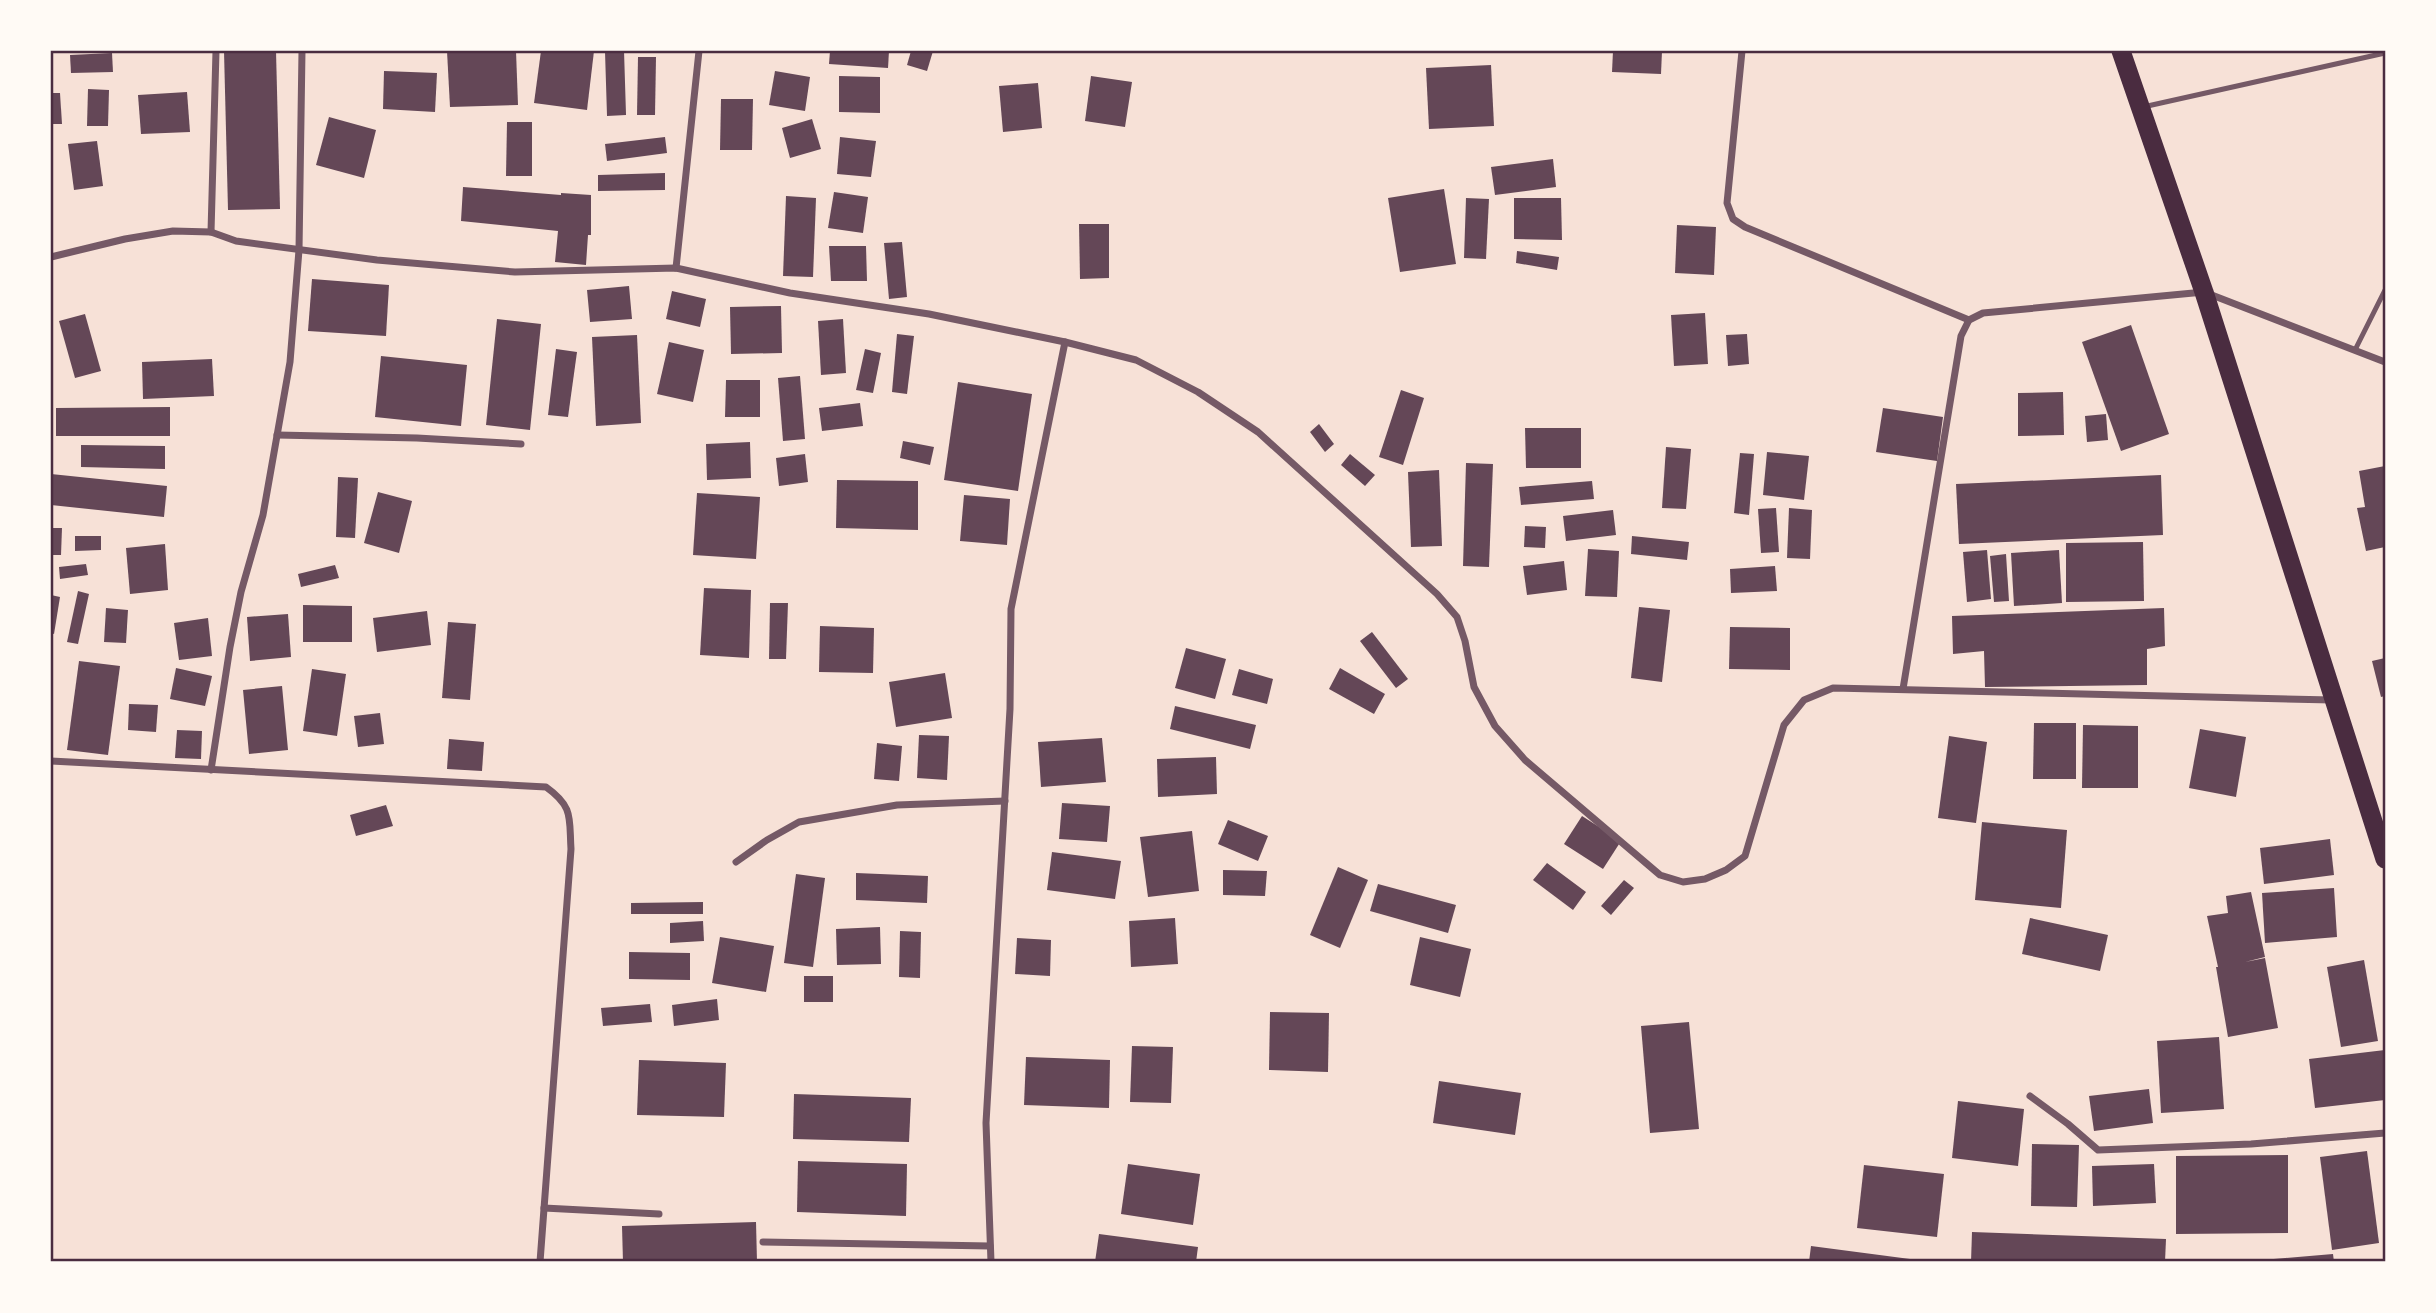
<svg xmlns="http://www.w3.org/2000/svg" width="2436" height="1313" font-family="'Varela Round',sans-serif">
  <style>
    .building { fill: #644757 }
    .lines { fill: none; stroke-linecap: round; stroke-linejoin: round }
    .service { stroke: #755966; stroke-width: 5 }
    .minor { stroke: #755966; stroke-width: 7 }
    .trunk { stroke: #4a2c40; stroke-width: 19 }
    .neatline { fill: none; stroke: #4a2c40; stroke-width: 2.5 }
  </style>
  <rect width="100%" height="100%" fill="#f7e1d7"/>
  <g class="building">
    <polygon points="224,51 276,51 280,209 228,210"/>
    <polygon points="447,51 516,51 518,105 450,107"/>
    <polygon points="541,51 594,51 587,110 534,103"/>
    <polygon points="605,51 624,51 626,115 607,116"/>
    <polygon points="830,51 889,51 888,68 829,64"/>
    <polygon points="911,51 933,51 927,71 907,65"/>
    <polygon points="1613,51 1662,51 1661,74 1612,72"/>
    <polygon points="112,53 113,72 71,73 70,55"/>
    <polygon points="638,57 656,57 655,115 637,115"/>
    <polygon points="1491,65 1494,126 1429,129 1426,68"/>
    <polygon points="384,71 437,73 435,112 383,109"/>
    <polygon points="775,71 810,77 805,111 769,105"/>
    <polygon points="839,76 880,77 880,113 839,112"/>
    <polygon points="1091,76 1132,82 1125,127 1085,121"/>
    <polygon points="1038,83 1042,128 1003,132 999,86"/>
    <polygon points="88,89 109,90 108,126 87,126"/>
    <polygon points="187,92 190,132 141,134 138,95"/>
    <polygon points="51,93 60,93 62,124 51,124"/>
    <polygon points="721,99 753,99 752,150 720,150"/>
    <polygon points="329,117 376,130 364,178 316,165"/>
    <polygon points="812,119 821,149 790,158 782,128"/>
    <polygon points="507,122 532,122 532,176 506,176"/>
    <polygon points="665,137 667,153 607,161 605,144"/>
    <polygon points="840,137 876,141 871,177 837,174"/>
    <polygon points="97,141 103,186 74,190 68,144"/>
    <polygon points="1553,159 1556,187 1495,195 1491,167"/>
    <polygon points="665,173 665,190 598,191 598,175"/>
    <polygon points="463,187 561,195 561,193 591,195 591,235 588,235 586,265 555,262 558,231 461,221"/>
    <polygon points="1444,189 1456,264 1400,272 1388,198"/>
    <polygon points="834,192 868,197 863,233 828,228"/>
    <polygon points="786,196 816,198 813,277 783,276"/>
    <polygon points="1466,198 1489,199 1486,259 1464,258"/>
    <polygon points="1514,198 1561,198 1562,240 1514,239"/>
    <polygon points="1079,224 1109,224 1109,278 1080,279"/>
    <polygon points="1677,225 1716,227 1714,275 1675,273"/>
    <polygon points="902,242 907,297 889,299 884,243"/>
    <polygon points="829,246 866,246 867,281 831,281"/>
    <polygon points="1517,251 1559,257 1557,270 1516,263"/>
    <polygon points="312,279 389,285 386,336 308,331"/>
    <polygon points="629,286 632,319 590,322 587,290"/>
    <polygon points="672,291 706,299 700,327 666,319"/>
    <polygon points="781,306 782,353 731,354 730,307"/>
    <polygon points="1705,313 1708,364 1674,366 1671,315"/>
    <polygon points="85,314 101,371 75,378 59,321"/>
    <polygon points="497,319 541,324 530,430 486,425"/>
    <polygon points="843,319 846,373 821,375 818,321"/>
    <polygon points="2131,325 2169,434 2121,451 2082,342"/>
    <polygon points="897,334 914,336 907,394 892,392"/>
    <polygon points="1747,334 1749,364 1728,366 1726,335"/>
    <polygon points="637,335 641,423 596,426 592,337"/>
    <polygon points="669,342 704,350 693,402 657,394"/>
    <polygon points="556,349 577,352 568,417 548,415"/>
    <polygon points="865,349 881,353 873,393 856,390"/>
    <polygon points="381,356 467,365 461,426 375,417"/>
    <polygon points="212,359 214,396 143,399 142,362"/>
    <polygon points="800,376 805,439 783,441 778,378"/>
    <polygon points="726,380 760,380 760,417 725,417"/>
    <polygon points="958,382 1032,394 1018,491 944,480"/>
    <polygon points="1401,390 1424,398 1403,465 1379,457"/>
    <polygon points="2063,392 2064,435 2018,436 2018,393"/>
    <polygon points="860,403 863,426 822,431 819,408"/>
    <polygon points="170,407 170,436 56,436 56,408"/>
    <polygon points="1883,408 1943,417 1937,461 1876,452"/>
    <polygon points="2106,414 2108,440 2087,442 2085,416"/>
    <polygon points="1319,424 1334,444 1325,452 1310,432"/>
    <polygon points="1525,428 1581,428 1581,468 1526,468"/>
    <polygon points="903,441 934,447 930,465 900,458"/>
    <polygon points="750,442 751,478 707,480 706,444"/>
    <polygon points="81,445 165,446 165,469 81,467"/>
    <polygon points="1666,447 1691,449 1686,509 1662,508"/>
    <polygon points="1767,452 1809,456 1804,500 1763,495"/>
    <polygon points="1740,453 1754,454 1749,515 1734,513"/>
    <polygon points="805,454 808,482 779,486 776,458"/>
    <polygon points="1350,454 1375,475 1365,486 1341,465"/>
    <polygon points="1466,463 1493,464 1489,567 1463,566"/>
    <polygon points="2385,466 2385,547 2366,551 2357,508 2365,507 2359,471"/>
    <polygon points="1439,470 1442,546 1411,547 1408,472"/>
    <polygon points="51,474 167,486 164,517 51,505"/>
    <polygon points="2161,475 2163,535 1959,544 1956,484"/>
    <polygon points="338,477 358,478 355,538 336,537"/>
    <polygon points="837,480 918,481 918,530 836,528"/>
    <polygon points="1592,481 1594,499 1521,505 1519,487"/>
    <polygon points="378,492 412,501 399,553 364,543"/>
    <polygon points="697,493 760,497 756,559 693,555"/>
    <polygon points="964,495 1010,499 1007,545 960,541"/>
    <polygon points="1776,508 1779,552 1761,553 1758,509"/>
    <polygon points="1789,508 1812,510 1810,559 1787,558"/>
    <polygon points="1613,510 1616,535 1566,541 1563,516"/>
    <polygon points="1525,526 1546,527 1545,548 1524,547"/>
    <polygon points="51,528 62,528 61,555 51,555"/>
    <polygon points="75,536 101,536 101,550 75,551"/>
    <polygon points="1632,536 1689,542 1687,560 1631,554"/>
    <polygon points="2143,542 2144,601 2066,602 2066,543"/>
    <polygon points="165,544 168,590 130,594 126,548"/>
    <polygon points="1588,549 1619,551 1617,597 1585,596"/>
    <polygon points="1987,550 1991,599 1967,602 1963,552"/>
    <polygon points="2059,550 2062,603 2014,606 2011,553"/>
    <polygon points="2006,554 2009,601 1994,602 1990,556"/>
    <polygon points="1564,561 1567,590 1527,595 1523,566"/>
    <polygon points="86,564 88,575 60,579 59,567"/>
    <polygon points="335,565 339,578 301,587 298,574"/>
    <polygon points="1775,566 1777,591 1731,593 1730,569"/>
    <polygon points="704,588 751,590 749,658 700,655"/>
    <polygon points="78,591 89,594 78,644 67,642"/>
    <polygon points="51,595 60,597 54,634 51,633"/>
    <polygon points="770,603 788,603 786,659 769,659"/>
    <polygon points="303,605 352,606 352,642 303,642"/>
    <polygon points="1639,607 1670,610 1662,682 1631,678"/>
    <polygon points="106,608 128,610 126,643 104,642"/>
    <polygon points="2164,608 2165,646 2147,649 2147,685 1985,687 1984,651 1953,654 1952,616"/>
    <polygon points="427,611 431,645 377,652 373,618"/>
    <polygon points="288,614 291,657 250,661 247,617"/>
    <polygon points="208,618 212,656 179,660 174,623"/>
    <polygon points="448,622 476,624 470,700 442,698"/>
    <polygon points="820,626 874,628 873,673 819,672"/>
    <polygon points="1730,627 1790,628 1790,670 1729,669"/>
    <polygon points="1372,632 1408,679 1396,688 1360,641"/>
    <polygon points="1186,648 1226,659 1215,699 1175,688"/>
    <polygon points="2385,658 2385,696 2381,697 2372,661"/>
    <polygon points="79,661 120,666 108,755 67,750"/>
    <polygon points="176,668 212,676 205,706 170,699"/>
    <polygon points="1340,668 1385,694 1374,714 1329,689"/>
    <polygon points="312,669 346,674 337,736 303,731"/>
    <polygon points="1239,669 1273,679 1267,704 1232,695"/>
    <polygon points="945,673 952,718 896,727 889,682"/>
    <polygon points="282,686 288,750 249,754 243,690"/>
    <polygon points="129,704 158,705 156,732 128,730"/>
    <polygon points="1175,706 1256,725 1250,749 1170,729"/>
    <polygon points="380,713 384,744 358,747 354,716"/>
    <polygon points="2034,723 2076,723 2076,779 2033,779"/>
    <polygon points="2083,725 2138,726 2138,788 2082,788"/>
    <polygon points="2200,729 2246,737 2236,797 2189,788"/>
    <polygon points="177,730 202,731 201,759 175,758"/>
    <polygon points="919,735 949,736 947,780 917,778"/>
    <polygon points="1949,736 1987,742 1976,823 1938,818"/>
    <polygon points="1102,738 1106,782 1041,787 1038,742"/>
    <polygon points="449,739 484,742 482,771 447,769"/>
    <polygon points="877,743 902,746 899,781 874,779"/>
    <polygon points="1216,757 1217,794 1158,797 1157,759"/>
    <polygon points="1062,803 1110,806 1107,842 1059,839"/>
    <polygon points="386,805 393,826 356,836 350,815"/>
    <polygon points="1582,816 1621,841 1603,869 1564,844"/>
    <polygon points="1228,820 1268,836 1258,861 1218,844"/>
    <polygon points="1982,822 2067,830 2061,908 1975,900"/>
    <polygon points="1192,831 1199,891 1148,897 1140,837"/>
    <polygon points="2330,839 2334,875 2264,884 2260,848"/>
    <polygon points="1052,852 1121,861 1115,899 1047,890"/>
    <polygon points="1547,863 1586,892 1573,910 1533,880"/>
    <polygon points="1338,867 1368,880 1340,948 1310,935"/>
    <polygon points="1223,870 1267,871 1265,896 1223,895"/>
    <polygon points="856,873 928,876 927,903 856,900"/>
    <polygon points="796,874 825,878 813,967 784,963"/>
    <polygon points="1624,880 1634,888 1611,915 1601,906"/>
    <polygon points="1378,884 1456,905 1448,933 1370,911"/>
    <polygon points="2334,888 2337,937 2265,943 2262,893"/>
    <polygon points="2251,892 2265,957 2245,962 2265,958 2278,1028 2228,1037 2216,967 2218,967 2207,916 2228,913 2226,896"/>
    <polygon points="703,902 703,914 631,914 631,903"/>
    <polygon points="1175,918 1178,964 1131,967 1129,921"/>
    <polygon points="2030,918 2108,935 2100,971 2022,954"/>
    <polygon points="703,921 704,941 670,943 670,923"/>
    <polygon points="880,927 881,964 837,965 836,929"/>
    <polygon points="900,931 921,932 920,978 899,977"/>
    <polygon points="720,937 774,946 766,992 712,983"/>
    <polygon points="1420,937 1471,949 1460,997 1410,985"/>
    <polygon points="1017,938 1051,940 1050,976 1015,974"/>
    <polygon points="629,952 690,953 690,980 629,979"/>
    <polygon points="2364,960 2378,1041 2341,1047 2327,967"/>
    <rect x="804" y="976" width="29" height="26"/>
    <polygon points="717,999 719,1020 674,1026 672,1005"/>
    <polygon points="650,1004 652,1022 603,1026 601,1008"/>
    <polygon points="1270,1012 1329,1013 1328,1072 1269,1070"/>
    <polygon points="1689,1022 1699,1129 1650,1133 1641,1026"/>
    <polygon points="2219,1037 2224,1109 2161,1113 2157,1041"/>
    <polygon points="1132,1046 1173,1047 1171,1103 1130,1102"/>
    <polygon points="2385,1050 2385,1100 2315,1108 2309,1059"/>
    <polygon points="1026,1057 1110,1060 1109,1108 1024,1105"/>
    <polygon points="639,1060 726,1063 724,1117 637,1115"/>
    <polygon points="1439,1081 1521,1093 1515,1135 1433,1123"/>
    <polygon points="2149,1089 2153,1123 2094,1131 2089,1096"/>
    <polygon points="794,1094 911,1098 909,1142 793,1139"/>
    <polygon points="1958,1101 2024,1109 2018,1166 1952,1158"/>
    <polygon points="2032,1144 2079,1145 2077,1207 2031,1206"/>
    <polygon points="2367,1151 2379,1243 2332,1250 2320,1157"/>
    <polygon points="2288,1155 2288,1233 2176,1234 2176,1156"/>
    <polygon points="798,1161 907,1164 906,1216 797,1212"/>
    <polygon points="1128,1164 1200,1174 1193,1225 1121,1214"/>
    <polygon points="2154,1164 2156,1203 2093,1206 2092,1166"/>
    <polygon points="1864,1165 1944,1174 1937,1237 1857,1228"/>
    <polygon points="756,1222 757,1262 623,1262 622,1226"/>
    <polygon points="1972,1232 2166,1239 2165,1262 1971,1262"/>
    <polygon points="1099,1234 1198,1247 1196,1262 1095,1262"/>
    <polygon points="1811,1246 1910,1259 1909,1262 1809,1262"/>
    <polygon points="2333,1254 2334,1262 2263,1262 2262,1260"/>
  </g>
  <g class="lines">
    <g class="service">
      <polyline points="2143,107 2385,53"/>
      <polyline points="2355,350 2385,290"/>
    </g>
    <g class="minor">
      <polyline points="1742,51 1727,203 1733,219 1745,227 1969,320"/>
      <polyline points="211,232 216,51"/>
      <polyline points="51,257 125,239 173,231 211,232 236,241 377,260 515,272 676,268 790,293 929,314 1065,342 1136,360 1198,392 1258,432 1437,594 1457,617 1465,641 1474,687 1495,726 1525,760 1660,875 1683,882 1705,879 1726,870 1745,856 1784,725 1804,700 1833,688 2332,700"/>
      <polyline points="676,268 699,51"/>
      <polyline points="277,435 417,438 521,444"/>
      <polyline points="1903,689 1961,336 1969,320 1983,313 2204,292 2385,362"/>
      <path d="M51,761L546,787C574,807 569,818 571,849L540,1262"/>
      <polyline points="211,770 230,647 241,592 263,515 290,362 299,250 302,51"/>
      <polyline points="736,862 767,840 799,822 897,805 1005,801"/>
      <polyline points="2030,1096 2068,1124 2098,1150 2251,1144 2385,1133"/>
      <polyline points="544,1208 659,1214"/>
      <polyline points="763,1242 990,1246"/>
      <polyline points="991,1262 986,1123 1010,709 1011,609 1065,342"/>
    </g>
    <polyline class="trunk" points="2121,51 2204,292 2385,859"/>
  </g>
  <rect width="2436" height="1313" fill="none" stroke="#fffaf5" stroke-width="105"/>
  <rect x="52" y="52" width="2332" height="1208" class="neatline"/>
</svg>
